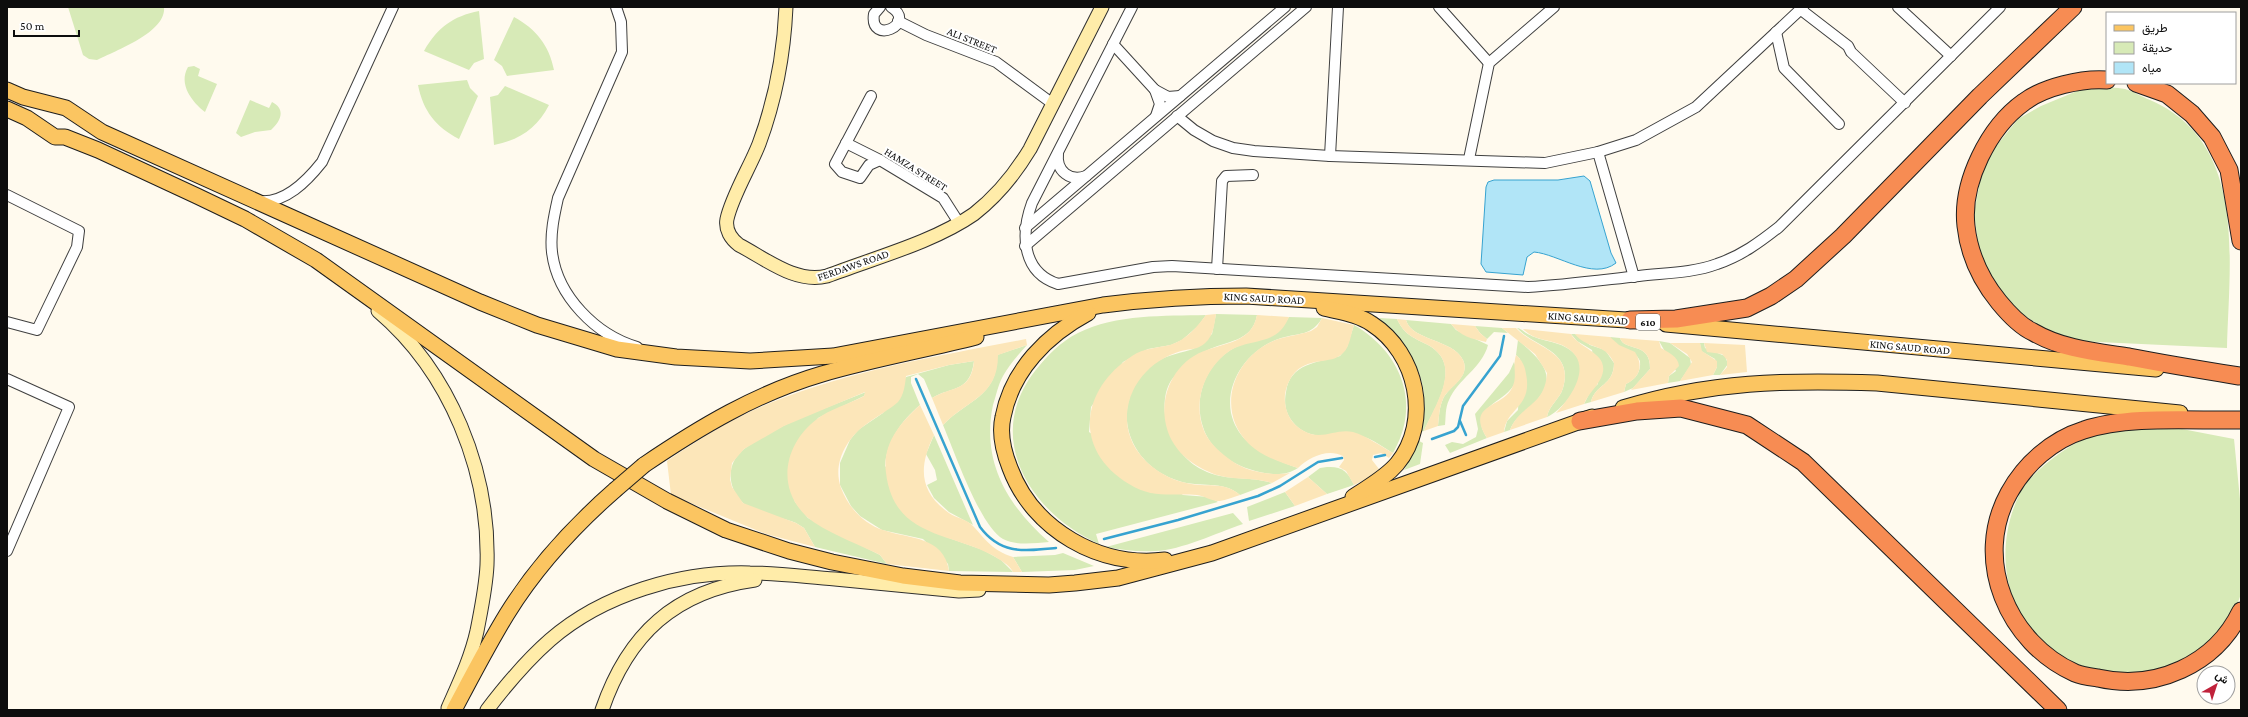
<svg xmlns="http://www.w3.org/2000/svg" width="2248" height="717" font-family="'Crimson Pro',Vazirmatn,serif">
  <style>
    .green { fill: #d7eab7 }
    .sand { fill: #fce6b9 }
    .water { fill: #b1e5f7; stroke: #37a3d0 }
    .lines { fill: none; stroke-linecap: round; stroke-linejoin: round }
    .stream { stroke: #37a3d0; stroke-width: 2.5 }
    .street-casing { stroke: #404040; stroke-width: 12 }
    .secondary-casing { stroke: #2f2f2f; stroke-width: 15 }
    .primary-casing { stroke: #1e1e1e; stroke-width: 17 }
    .highway-casing { stroke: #1e1e1e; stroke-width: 19 }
    .street { stroke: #fff; stroke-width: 10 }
    .secondary { stroke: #ffeca9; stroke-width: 13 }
    .primary { stroke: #fbc561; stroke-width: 15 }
    .highway { stroke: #f78c53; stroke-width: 17 }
    .primary-bridge-casing { stroke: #1e1e1e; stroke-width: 17; stroke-linecap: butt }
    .primary-bridge { stroke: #fbc561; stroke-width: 15 }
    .labels { text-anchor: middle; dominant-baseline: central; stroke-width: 4; stroke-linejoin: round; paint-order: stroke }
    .shield { fill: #fff; stroke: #565656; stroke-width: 1 }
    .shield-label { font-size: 10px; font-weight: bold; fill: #0d0d0d }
    .street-label { font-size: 11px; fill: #0d0d0d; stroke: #fff }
  </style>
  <rect width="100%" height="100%" fill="#fffaee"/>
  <g class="green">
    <path d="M68,7H164C167,32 115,51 97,60L89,59L83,55Z"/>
    <path d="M479,11L484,59L474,63L469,70L424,51C437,28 453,16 479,11Z"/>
    <path d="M514,17C536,29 549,45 554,70L507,76L502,66L494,60Z"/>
    <path d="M194,66L200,69L198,76L217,84L205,112C192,102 178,84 188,67Z"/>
    <path d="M467,80L470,88L478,96L459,139C436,127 423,111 418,85Z"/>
    <path d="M505,86L549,105C537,128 520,140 494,145L490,97L498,95Z"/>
    <path d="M2082,89C2095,89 2112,86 2125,89C2133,91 2142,97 2150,100C2248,142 2229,261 2227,348L2077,341L2049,332L2018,311L1994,282L1980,256L1974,213L1981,176L1993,150L2018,119L2041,106Z"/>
    <path d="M250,100L269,108L272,102C286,109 281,121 271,130L255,132L241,137L236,133Z"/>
    <path d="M1216,314L1257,315C1252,343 1226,340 1206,351C1200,353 1194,360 1189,364C1184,369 1178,373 1173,378C1162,391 1163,416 1169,430C1179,451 1185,462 1207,472C1228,481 1251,476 1272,483L1240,495C1224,480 1199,488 1179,481C1127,465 1107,404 1151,366C1163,356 1176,354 1190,350C1198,348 1206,339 1212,334Z"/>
    <path d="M1206,315L1198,326L1182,340L1171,345L1148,349L1123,362L1091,407L1089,432L1183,495L1209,497L1218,502L1096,534L1099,544C1032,514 982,439 1035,371C1047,356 1060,342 1078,333C1116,314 1165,316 1206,315Z"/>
    <path d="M1289,317L1322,318C1312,336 1298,333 1281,338C1250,348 1225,380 1231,413C1238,445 1269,458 1298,468C1283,478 1265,474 1249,469C1229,463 1209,447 1203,427C1193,398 1206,363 1234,348C1259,335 1272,345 1289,317Z"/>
    <path d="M1379,318L1397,319C1404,334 1412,337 1426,344C1465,363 1436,405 1424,431L1420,432C1434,384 1413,350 1379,318Z"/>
    <path d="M1406,320L1451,324L1456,330L1488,345C1482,368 1458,379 1449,400C1445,408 1446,417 1445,425L1438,426C1439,417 1439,408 1443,399C1449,386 1471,377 1463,360C1453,339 1412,341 1406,320Z"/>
    <path d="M1354,325C1401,352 1422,404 1393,453C1384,448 1374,440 1364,437C1341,429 1312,447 1292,421C1285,412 1284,402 1286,392C1290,363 1317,363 1340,356L1347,347Z"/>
    <polygon points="1475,326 1502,328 1508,333 1494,332 1487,339 1480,333"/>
    <path d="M1517,328C1523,329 1524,333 1530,335C1545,343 1566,341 1577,357C1590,376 1564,410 1547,417C1549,405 1560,399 1563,388C1574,350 1535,348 1517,328Z"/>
    <path d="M1571,334H1575L1590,345L1605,350L1614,363C1614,386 1595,384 1591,402L1584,404L1591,390L1598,384L1592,350L1577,341Z"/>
    <path d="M1610,337L1620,338C1624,352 1651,341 1650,369L1633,388L1624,392L1626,384C1636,379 1641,372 1640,361C1634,347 1616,350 1610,337Z"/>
    <path d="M1518,340C1544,362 1561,379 1530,407C1522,414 1514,419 1510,430L1504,432L1507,421L1518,410L1520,359L1516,355Z"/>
    <polygon points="1659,341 1670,343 1690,358 1691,365 1680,381 1668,383 1669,376 1676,371"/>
    <polygon points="1700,343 1704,343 1705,348 1725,356 1728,364 1720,375 1713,375 1717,367 1715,359 1701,351"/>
    <path d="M1027,345C1018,355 1009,365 1003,376C998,385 996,396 993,405C981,462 1008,506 1049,542C1035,543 1016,546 1003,539C980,526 955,453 943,425C968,399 998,397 997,355Z"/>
    <path d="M974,361C970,393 952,386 932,398L924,379L918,374L911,377V383L920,405C901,421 887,441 885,466L949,538L983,550L1001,560L1013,572L949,571L948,564L923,539L882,530L860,516L851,506L840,485V463L850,440L858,430L883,413L906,377L949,365Z"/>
    <path d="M1514,362C1531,404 1461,398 1487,438L1450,453L1445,445L1452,442L1463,444L1476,437L1478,429L1475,414L1509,373Z"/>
    <path d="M866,392L864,396L818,418L788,477L795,502L808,518L880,555L887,564L815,547L804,528L796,523C780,516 755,515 742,502C727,487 726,463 744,449C775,425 829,407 866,392Z"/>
    <path d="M2182,429L2234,439L2241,509V594C2230,628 2200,657 2166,667C2149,672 2133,676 2116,675C2097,674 2081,667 2065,658C2005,625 1991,552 2020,493C2030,473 2064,448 2084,439C2112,426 2152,429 2182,429Z"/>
    <polygon points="934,435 973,525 949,512 934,498 927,485 937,480 935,470 926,454"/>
    <polygon points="1419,441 1423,443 1420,464 1404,470"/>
    <path d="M1327,467C1341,466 1348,471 1354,485L1327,494L1308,477L1320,468Z"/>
    <polygon points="1285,492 1295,506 1249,521 1247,507"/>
    <path d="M1233,513L1243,524C1216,533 1182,550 1155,551C1138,552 1122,550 1106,547Z"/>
    <polygon points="1063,553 1094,566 1075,570 1022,572 1013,557 1055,555"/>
  </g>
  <g class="sand">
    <path d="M1216,314C1214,327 1213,339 1201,346C1195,350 1187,349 1181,351C1150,360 1126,387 1127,420C1128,454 1160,479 1191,484C1209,487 1226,482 1240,495C1233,497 1226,500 1220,501C1214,502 1204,496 1197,495C1171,493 1153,499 1129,484C1073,450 1080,390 1132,356C1144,348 1157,348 1170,345C1186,340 1197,327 1206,315Z"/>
    <path d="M1257,315L1289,317C1287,321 1285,326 1281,330C1270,343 1245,341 1231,350C1205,367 1191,403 1205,433C1211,445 1221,453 1232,461C1247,472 1272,476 1290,473L1272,483C1251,476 1228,482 1207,471C1187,462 1171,447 1166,425C1163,412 1164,398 1169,386C1174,374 1182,363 1194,356C1216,342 1251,347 1257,315Z"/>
    <path d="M1322,318L1354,325C1351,333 1350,347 1343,353C1331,366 1307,355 1292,376C1287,384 1284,393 1285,402C1286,414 1292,424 1302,430C1321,442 1335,428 1353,432C1367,436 1380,446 1393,453L1389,458L1381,453L1373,455L1372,460L1379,469L1370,477L1354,485L1346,471L1339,467L1344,460L1343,456C1328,448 1309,457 1298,468C1280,462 1263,457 1249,444C1217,412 1231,364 1267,344C1281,336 1297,336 1311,331L1317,327Z"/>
    <path d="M1397,319L1406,320C1412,341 1453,339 1463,360C1471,378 1449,386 1443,399C1439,408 1439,417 1438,426L1424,431C1435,405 1465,363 1426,344C1412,337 1404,334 1397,319Z"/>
    <path d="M1451,324L1475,326L1480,333L1487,339L1486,342C1472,339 1460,336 1451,324Z"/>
    <path d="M1502,328H1516C1535,349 1574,350 1563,388C1560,399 1549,405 1547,417L1510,430C1520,404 1545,407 1547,373L1535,354Z"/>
    <path d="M1523,329L1571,334C1580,350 1612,353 1601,378C1596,388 1588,394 1584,404L1556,413C1573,395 1596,361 1562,345C1548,339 1535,341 1523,329Z"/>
    <path d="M1575,334L1610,337L1619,345L1635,352C1643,365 1641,377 1626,384L1624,392L1591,402C1595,384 1614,386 1614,363C1605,342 1587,350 1575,334Z"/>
    <path d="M1620,338L1659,341L1661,348C1669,353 1678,356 1679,366L1669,376L1668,383L1631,390L1650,369C1651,341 1624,352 1620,338Z"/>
    <path d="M1026,339L1027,345L998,355C998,397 968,399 943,425L932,398C952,386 971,392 974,361L949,365L906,376C905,385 904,395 898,402C889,410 877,416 868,423C847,437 832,463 841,488C848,507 864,524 883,530C909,539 944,536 949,571L887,564L880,555C860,545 823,531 807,517C775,487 785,443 817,419C830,409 849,404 864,396L865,392L784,426L744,449L732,463L730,479L732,487L743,503L796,523L804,528L815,547L766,534L671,495L667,461C699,439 733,418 770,403C852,370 939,356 1026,339Z"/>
    <polygon points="1670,343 1700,343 1702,351 1717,361 1717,367 1713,375 1680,381 1692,362 1687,354"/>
    <polygon points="1704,343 1745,345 1747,372 1720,375 1727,367 1727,360 1722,354 1707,352"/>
    <path d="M1516,355C1522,360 1525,366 1526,374C1533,407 1506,408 1504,432L1487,438C1465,404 1502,408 1512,388C1518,376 1512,367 1516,355Z"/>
    <path d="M920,405L934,435C919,466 918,491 949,513C956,518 967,519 973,526C986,540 993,551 1013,557L1022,572H1013C1009,564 1000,560 992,555C948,532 894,537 886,473C882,444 900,423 920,405Z"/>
    <polygon points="1308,477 1327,494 1295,506 1285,492"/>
  </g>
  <path class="water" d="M1584,176L1590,181L1611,253L1616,263C1593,281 1558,254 1534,252L1527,257L1523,275L1486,272L1481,264L1486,187L1488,182L1494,180H1558Z"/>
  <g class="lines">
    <g class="stream">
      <path d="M916,379L980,527C1001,555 1024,551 1056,548"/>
      <polyline points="1460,421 1466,435"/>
      <polyline points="1432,439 1454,431 1458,427 1463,406 1500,356 1504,336"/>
      <polyline points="1375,457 1385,455"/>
      <polyline points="1104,539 1178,520 1258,496 1280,486 1318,462 1342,458"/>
    </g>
    <defs>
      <g id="street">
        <path d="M616,7L621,22L622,52L558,198C554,216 550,234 552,252C557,296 596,335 637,347"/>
        <path d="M880,7L874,14C869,46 918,24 891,7"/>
        <path d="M1132,7L1032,203C1021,233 1021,272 1058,284L1153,267L1172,266L1528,287C1565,285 1602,280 1639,276C1665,273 1693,273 1717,264C1741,256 1760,242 1779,227L2000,7"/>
        <polyline points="1439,7 1489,63"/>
        <polyline points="1898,7 1951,56"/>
        <polyline points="1800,9 1848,46 1851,52 1905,103"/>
        <polyline points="898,21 926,35 996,62 1053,104"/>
        <polyline points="1776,32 1784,68 1839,124"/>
        <polyline points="1113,44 1155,90"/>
        <polyline points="871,96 835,164 842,172 860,178 869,165 880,160"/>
        <polyline points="1156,116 1160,104 1155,90 1168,97 1180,96"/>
        <polyline points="1177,116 1194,130 1213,141 1233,148 1254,151 1330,156 1545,163 1598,152 1636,140 1696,107 1803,7"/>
        <polyline points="846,143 880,160 943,198 959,223"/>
        <polyline points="1598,152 1634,277"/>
        <path d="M1058,154C1056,171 1070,182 1086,176"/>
        <polyline points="1330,156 1338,7"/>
        <polyline points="1469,159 1489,63 1554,7"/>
        <polyline points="7,195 79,231 77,247 37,330 7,322"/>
        <path d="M259,201C285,204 307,181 322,162L393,7"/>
        <polyline points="1025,228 1285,7"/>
        <polyline points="1025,246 1306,7"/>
        <polyline points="1217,269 1222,181 1226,176 1253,175"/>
        <polyline points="7,379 69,407 7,551"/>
      </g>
      <g id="secondary">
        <path d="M786,7C784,53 775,101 759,144C750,167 732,196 727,219C725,230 731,239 739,245C766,259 796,284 827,276C874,258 934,242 974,214C997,196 1015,174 1030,149L1102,7"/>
        <path d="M378,311C450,372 490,471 487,565C486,587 481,610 477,631C471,658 459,683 448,708"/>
        <path d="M487,710C506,685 526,661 550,640C603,594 681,571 750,573C778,573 807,577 835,579C876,583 917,587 959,591L979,590"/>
        <path d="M602,710C628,634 675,591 755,580"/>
      </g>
      <g id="primary">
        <path d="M7,90L23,97L66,108L102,132L480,302L537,325L617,349L676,357L750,361L833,356L1103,305C1151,299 1198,296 1246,296L1642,321"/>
        <polyline points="7,109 27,118 55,137 65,137 98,150 197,196 245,219 316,260 594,459 667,501 726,530 789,551 832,562 903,576 960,583 1049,585 1075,583 1118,578 1212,553 1592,417"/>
        <path d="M1324,308C1340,312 1358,314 1372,324C1417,353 1432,421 1397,464C1385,478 1368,487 1353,497"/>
        <path d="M1088,313C1047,335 1012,370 1003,417C999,434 1004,453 1010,468C1033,530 1100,568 1165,560"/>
        <polyline points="1666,324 2156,369"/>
        <path d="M1623,408C1711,381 1786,380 1877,383L2180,413"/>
        <path d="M644,465C700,427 757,393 822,374C873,359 925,350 976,337"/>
        <path d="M454,710C471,678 488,645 507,614C536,567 574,526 615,490"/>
      </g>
      <g id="highway">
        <path d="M2107,80C2082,78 2044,87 2024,102C1989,127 1961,182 1966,226C1969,254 1981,280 1999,302C2008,313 2020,326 2033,332C2062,349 2096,352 2129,357C2165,364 2202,370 2239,376"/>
        <polyline points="2136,83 2167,94 2192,114 2212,137 2229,170 2241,241"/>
        <polyline points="1630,320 1676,319 1747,308 1771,296 1796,279 1843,236 1980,96 2073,7"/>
        <path d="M2241,420C2194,421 2128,415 2084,430C2052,440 2025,464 2009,493C1972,560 2008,643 2075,673C2082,676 2091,677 2098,678C2155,691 2215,665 2241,611"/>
        <polyline points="1580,421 1637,411 1681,408 1747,425 1803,462 2058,710"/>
      </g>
    </defs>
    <use href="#street" class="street-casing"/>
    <use href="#secondary" class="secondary-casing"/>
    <use href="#primary" class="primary-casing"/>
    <use href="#highway" class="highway-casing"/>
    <use href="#street" class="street"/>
    <use href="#secondary" class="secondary"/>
    <use href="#primary" class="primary"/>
    <use href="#highway" class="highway"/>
    <defs>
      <polyline id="primary-bridge" points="615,490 644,465"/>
    </defs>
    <use href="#primary-bridge" class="primary-bridge-casing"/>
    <use href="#primary-bridge" class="primary-bridge"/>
  </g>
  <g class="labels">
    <rect class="shield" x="1636" y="314" width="24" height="16" rx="3"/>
    <g class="shield-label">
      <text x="1648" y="322">610</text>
    </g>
    <g class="street-label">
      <text transform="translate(972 40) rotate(22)">ALI STREET</text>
      <text transform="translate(916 169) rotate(32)">HAMZA STREET</text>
      <text transform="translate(853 265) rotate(-19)">FERDAWS ROAD</text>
      <text transform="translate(1264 298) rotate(3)">KING SAUD ROAD</text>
      <text transform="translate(1588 318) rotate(4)">KING SAUD ROAD</text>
      <text transform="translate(1910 347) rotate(5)">KING SAUD ROAD</text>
    </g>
  </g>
  <rect width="2248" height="717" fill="none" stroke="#0d0d0d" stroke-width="16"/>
  <rect x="2106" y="12" width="130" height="72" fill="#ffffff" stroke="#9e9e9e"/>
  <rect x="2114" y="25" width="20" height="6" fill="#fbc561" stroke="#9e9e9e"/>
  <text x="2142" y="32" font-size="12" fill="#0d0d0d">طريق</text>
  <rect x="2114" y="42" width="20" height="12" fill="#d7eab7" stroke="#9e9e9e"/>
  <text x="2142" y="52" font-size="12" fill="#0d0d0d">حديقة</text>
  <rect x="2114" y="62" width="20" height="12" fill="#b1e5f7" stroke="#9e9e9e"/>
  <text x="2142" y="72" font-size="12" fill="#0d0d0d">مياه</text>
  <g transform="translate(2216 685) rotate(39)"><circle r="19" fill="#ffffff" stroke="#9e9e9e"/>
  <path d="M0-3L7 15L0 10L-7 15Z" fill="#c0223b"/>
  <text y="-6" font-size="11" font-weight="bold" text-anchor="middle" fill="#0d0d0d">ش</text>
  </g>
  <path d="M14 30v6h65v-6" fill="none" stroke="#0d0d0d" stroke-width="2"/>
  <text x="20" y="30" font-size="12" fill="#0d0d0d" stroke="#ffffff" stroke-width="3" paint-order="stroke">50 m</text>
</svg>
